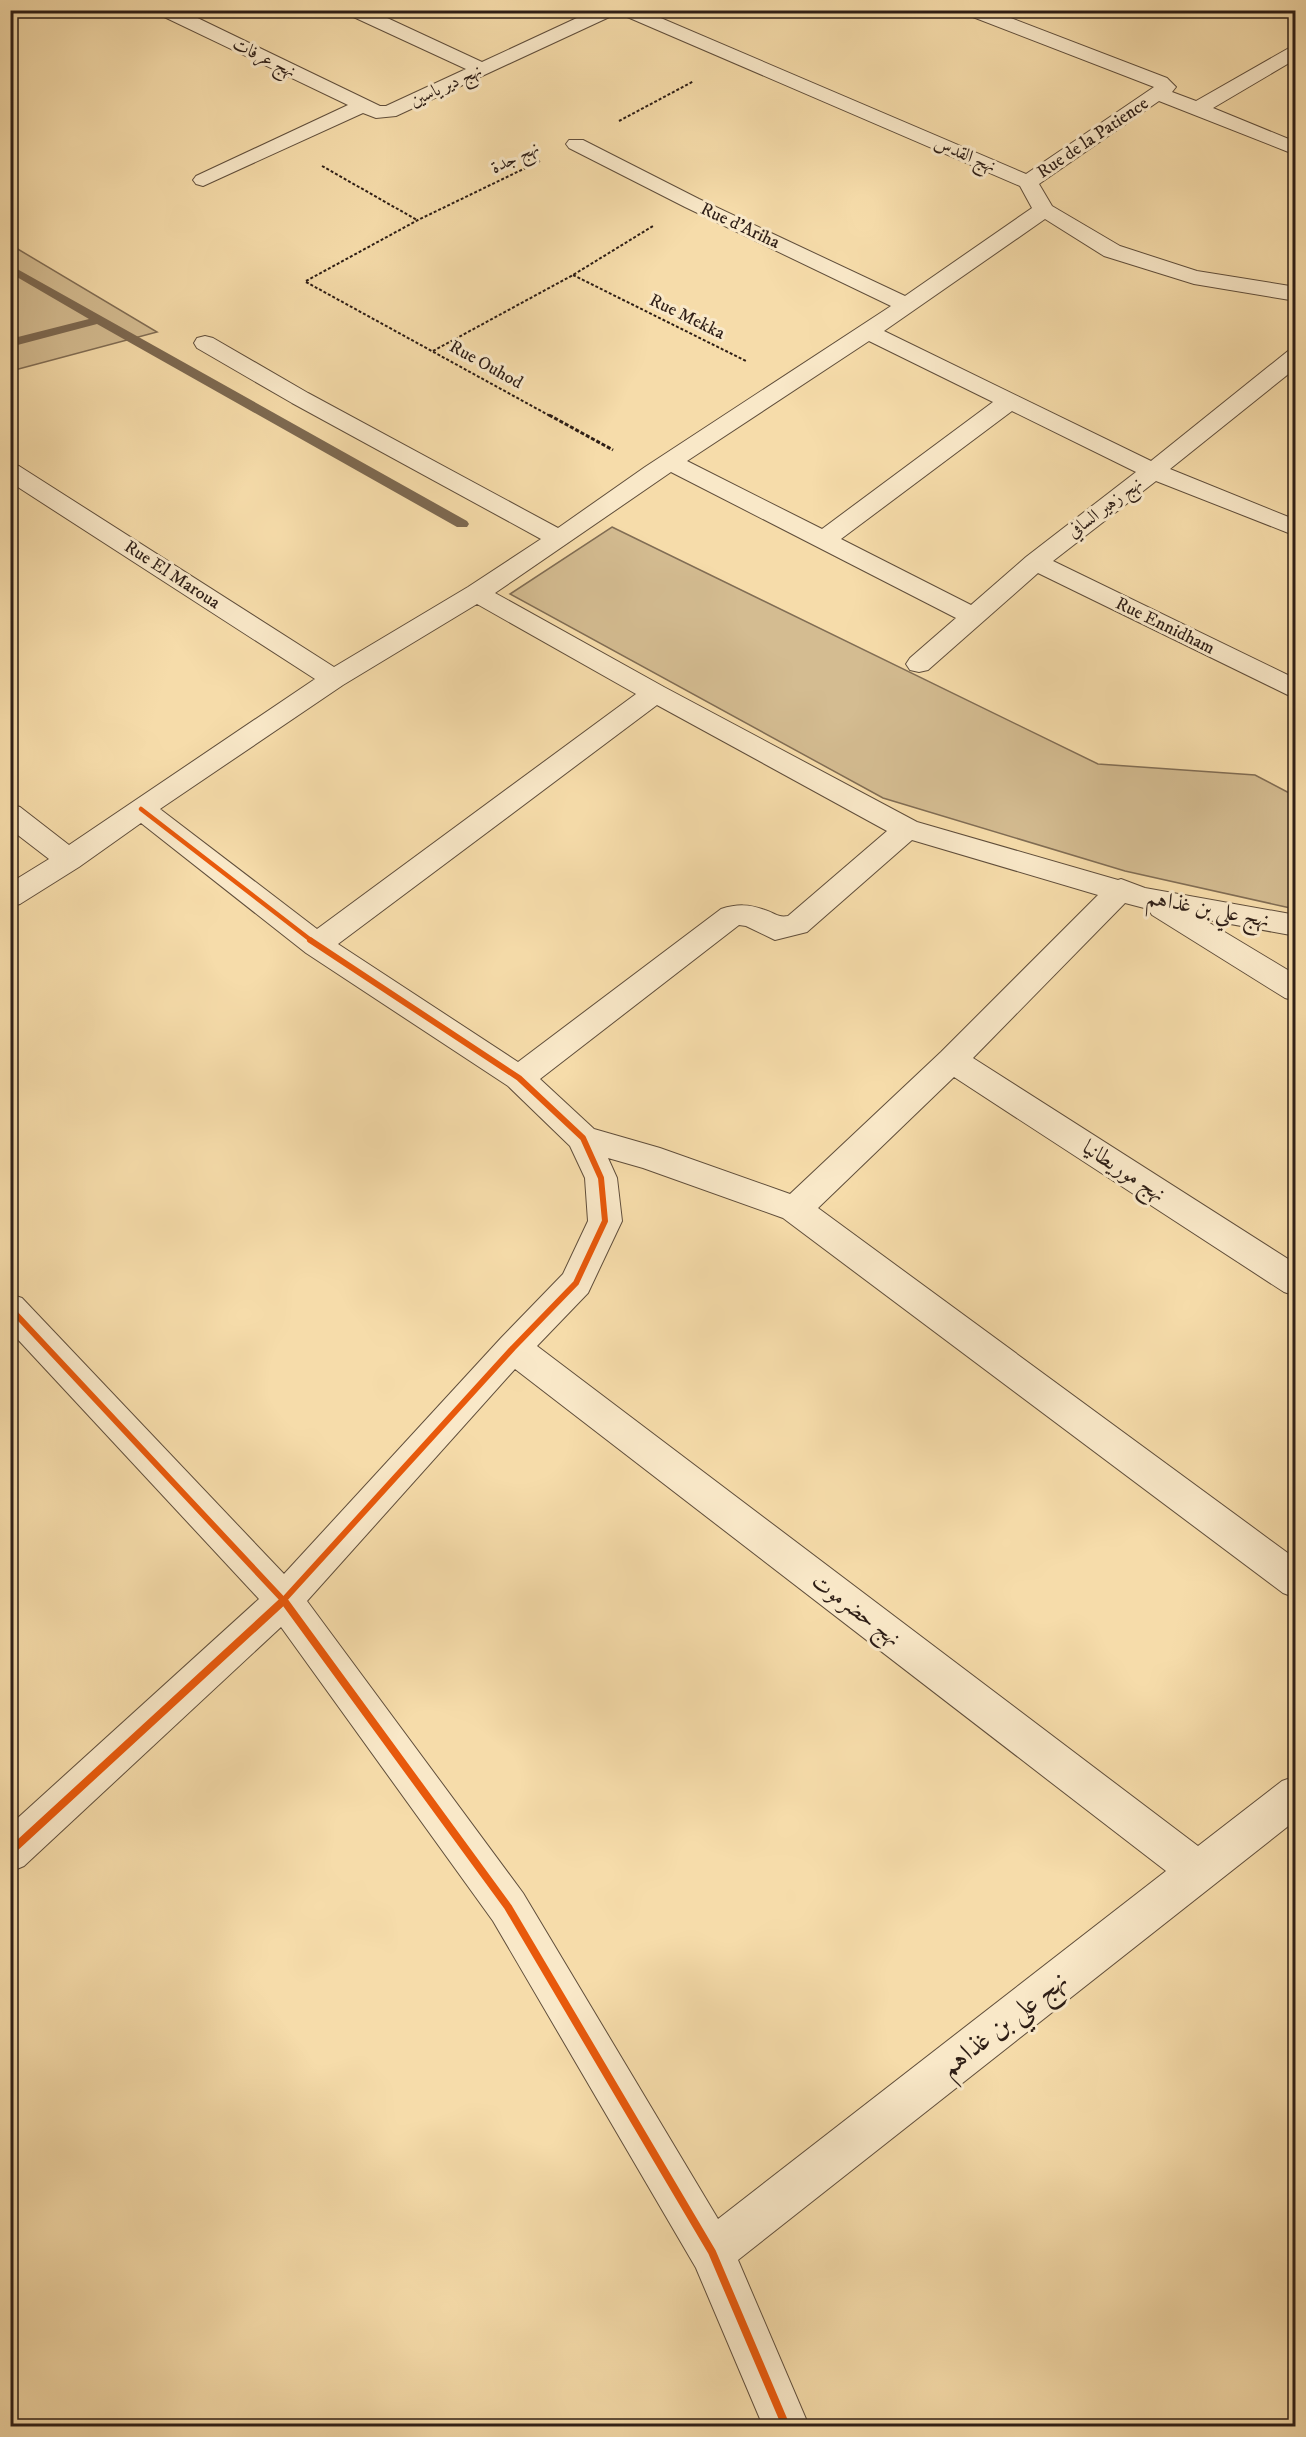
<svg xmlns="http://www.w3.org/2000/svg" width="1306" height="2437" font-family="'IM FELL DW Pica',Amiri,serif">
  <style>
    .green { fill: #d4bc91; stroke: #816d54; stroke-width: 1.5 }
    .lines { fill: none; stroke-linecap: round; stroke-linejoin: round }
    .stream { fill: #7d6951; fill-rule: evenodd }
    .street-casing { stroke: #604e3b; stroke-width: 2 }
    .path-far1 { stroke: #2e1e16; stroke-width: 2; stroke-dasharray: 3 2; stroke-linecap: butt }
    .path { stroke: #2e1e16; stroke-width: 3; stroke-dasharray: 4 2; stroke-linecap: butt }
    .street { fill: #f9e8c8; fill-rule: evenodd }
    .cycleway-far2-casing { stroke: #f9e8c8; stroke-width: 8 }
    .cycleway-far1-casing { stroke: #f9e8c8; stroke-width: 10 }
    .cycleway-casing { stroke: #f9e8c8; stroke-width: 11 }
    .cycleway-far2 { stroke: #e8590c; stroke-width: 4.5 }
    .cycleway-far1 { stroke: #e8590c; stroke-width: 6 }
    .cycleway { stroke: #e8590c; stroke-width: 8 }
    .labels { text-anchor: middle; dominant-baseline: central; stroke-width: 6; stroke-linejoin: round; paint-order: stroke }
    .far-street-label { font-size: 18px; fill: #2e1e16; stroke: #f9e8c8 }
    .street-label { font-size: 22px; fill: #2e1e16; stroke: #f9e8c8 }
    .near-street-label { font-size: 27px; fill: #2e1e16; stroke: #f9e8c8 }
  </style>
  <rect width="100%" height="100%" fill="#f6dcaa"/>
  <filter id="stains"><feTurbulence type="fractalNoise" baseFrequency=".00333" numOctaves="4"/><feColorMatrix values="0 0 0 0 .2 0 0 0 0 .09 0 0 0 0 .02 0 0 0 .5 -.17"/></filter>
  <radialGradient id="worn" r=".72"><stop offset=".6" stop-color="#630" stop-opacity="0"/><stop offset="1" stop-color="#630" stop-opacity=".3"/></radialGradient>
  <g class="green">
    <polygon points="11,245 157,332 11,371"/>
    <polygon points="612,527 1098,764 1255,775 1295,796 1295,909 1125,871 883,798 510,594"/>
  </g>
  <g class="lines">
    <polygon class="stream" points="10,265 467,521 469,524 467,527 457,527 97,324 10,347 10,339 89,319 10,273"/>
    <defs>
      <path id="street" d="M156,10H181L380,106H386L466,69L347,14L345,10H370L482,62L594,10H642L1026,174L1154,87L965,14L963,10H990L1167,78L1176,87L1172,92L1196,101L1296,44V59L1213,108L1296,142V155L1159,101L1039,184L1052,206L1120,246L1197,271L1296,287V301L1194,284L1104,256L1045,219L884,331L1151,461L1288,351L1296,349V368L1170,469L1296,520V536L1156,481L1053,561L1296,679V699L1038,573L928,670L919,672L910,670L906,664L910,658L956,618L671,472L495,593L664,687L917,822L1118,880L1121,879L1145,888L1296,915V936L1203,919L1296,975V1001L1285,998L1152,915L1148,909L1125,903L973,1058L1296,1264V1296L1284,1292L954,1077L818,1208L1296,1559V1598L1283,1593L783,1218L643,1168L608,1158L617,1178L622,1221L588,1293L537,1346L1198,1846L1282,1781L1296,1776V1820L738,2260L809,2426H763L696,2268L493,1921L281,1627L24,1866L10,1872V1825L259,1599L10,1331V1294L22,1298L284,1574L501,1338L563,1274L588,1221L585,1178L570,1146L508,1086L306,953L141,823L79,867L20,904L10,907V883L49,859L10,829V804L20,807L69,845L315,679L10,482V464L19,466L334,667L468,587L541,539L292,403L197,348L194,343L197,338L205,336L213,338L308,393L558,528L645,467L891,306L685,207L569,148L566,144L569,140H583L699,199L905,296L1032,208L1020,186L618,13L396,116L376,118L363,113L203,186L196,184L193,180L196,176L348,105L158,14ZM869,341L993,402L822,529L687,461ZM1012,411L1136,472L1026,557L971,605L841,539ZM477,604L636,694L317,929L160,809L343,685ZM657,705L887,831L788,916C778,918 775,913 765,910C749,904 737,904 721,909L518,1062L338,944ZM912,840L1098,895L941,1052L790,1194L660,1148L594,1129L540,1079L739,925L746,926L775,940L807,932ZM515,1369L1166,1871L718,2219L523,1893L307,1601Z"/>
    </defs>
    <use href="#street" class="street-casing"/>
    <g class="path-far1">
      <polyline points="619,121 694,81"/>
      <polyline points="322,166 417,220"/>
      <polyline points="573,275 746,361"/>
      <polyline points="306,281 418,220 540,161"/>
      <polyline points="306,282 552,417"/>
      <polyline points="433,351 573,275 653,226"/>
    </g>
    <polyline class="path" points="549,415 613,450"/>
    <use href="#street" class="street"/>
    <defs>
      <polyline id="cycleway-far2" points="141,809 312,941"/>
      <g id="cycleway-far1">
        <polyline points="10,1308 286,1603"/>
        <polyline points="281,1603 513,1348 576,1283 605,1221 601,1178 583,1138 519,1078 310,940"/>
      </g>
      <g id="cycleway">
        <polyline points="285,1602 508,1907 712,2252 786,2426"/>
        <polyline points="10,1852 282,1602"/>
      </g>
    </defs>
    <use href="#cycleway-far2" class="cycleway-far2-casing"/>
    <use href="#cycleway-far1" class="cycleway-far1-casing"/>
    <use href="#cycleway" class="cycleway-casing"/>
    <use href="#cycleway-far2" class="cycleway-far2"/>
    <use href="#cycleway-far1" class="cycleway-far1"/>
    <use href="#cycleway" class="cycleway"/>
  </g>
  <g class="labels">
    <g class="far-street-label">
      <text transform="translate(264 58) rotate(26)">نهج عرفات</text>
      <text transform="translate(446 86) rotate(-25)">نهج دير ياسين</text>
      <text transform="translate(1093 138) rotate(-34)">Rue de la Patience</text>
      <text transform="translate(965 155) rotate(23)">نهج القدس</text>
      <text transform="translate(515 158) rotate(-26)">نهج جدة</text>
      <text transform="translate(740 226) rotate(25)">Rue d'Ariha</text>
      <text transform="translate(687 317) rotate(26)">Rue Mekka</text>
      <text transform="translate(486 365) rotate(29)">Rue Ouhod</text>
      <text transform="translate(1105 508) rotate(-37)">نهج زهير السافي</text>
      <text transform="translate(172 575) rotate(33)">Rue El Maroua</text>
      <text transform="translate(1165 626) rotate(26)">Rue Ennidham</text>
    </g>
    <g class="street-label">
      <text transform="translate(1208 909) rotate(11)">نهج علي بن غذاهم</text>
      <text transform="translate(1124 1171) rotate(33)">نهج موريطانيا</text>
      <text transform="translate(856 1610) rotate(37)">نهج حضرموت</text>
    </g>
    <g class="near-street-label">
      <text transform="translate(1004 2024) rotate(-38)">نهج علي بن غذاهم</text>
    </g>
  </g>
  <rect width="1306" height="2437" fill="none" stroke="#f6dcaa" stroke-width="36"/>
  <rect x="12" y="12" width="1282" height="2413" fill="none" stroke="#2e1e16" stroke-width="3"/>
  <rect x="18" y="18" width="1270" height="2401" fill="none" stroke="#2e1e16" stroke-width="1.5"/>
  <rect width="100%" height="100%" filter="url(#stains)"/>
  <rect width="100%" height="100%" fill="url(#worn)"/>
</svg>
